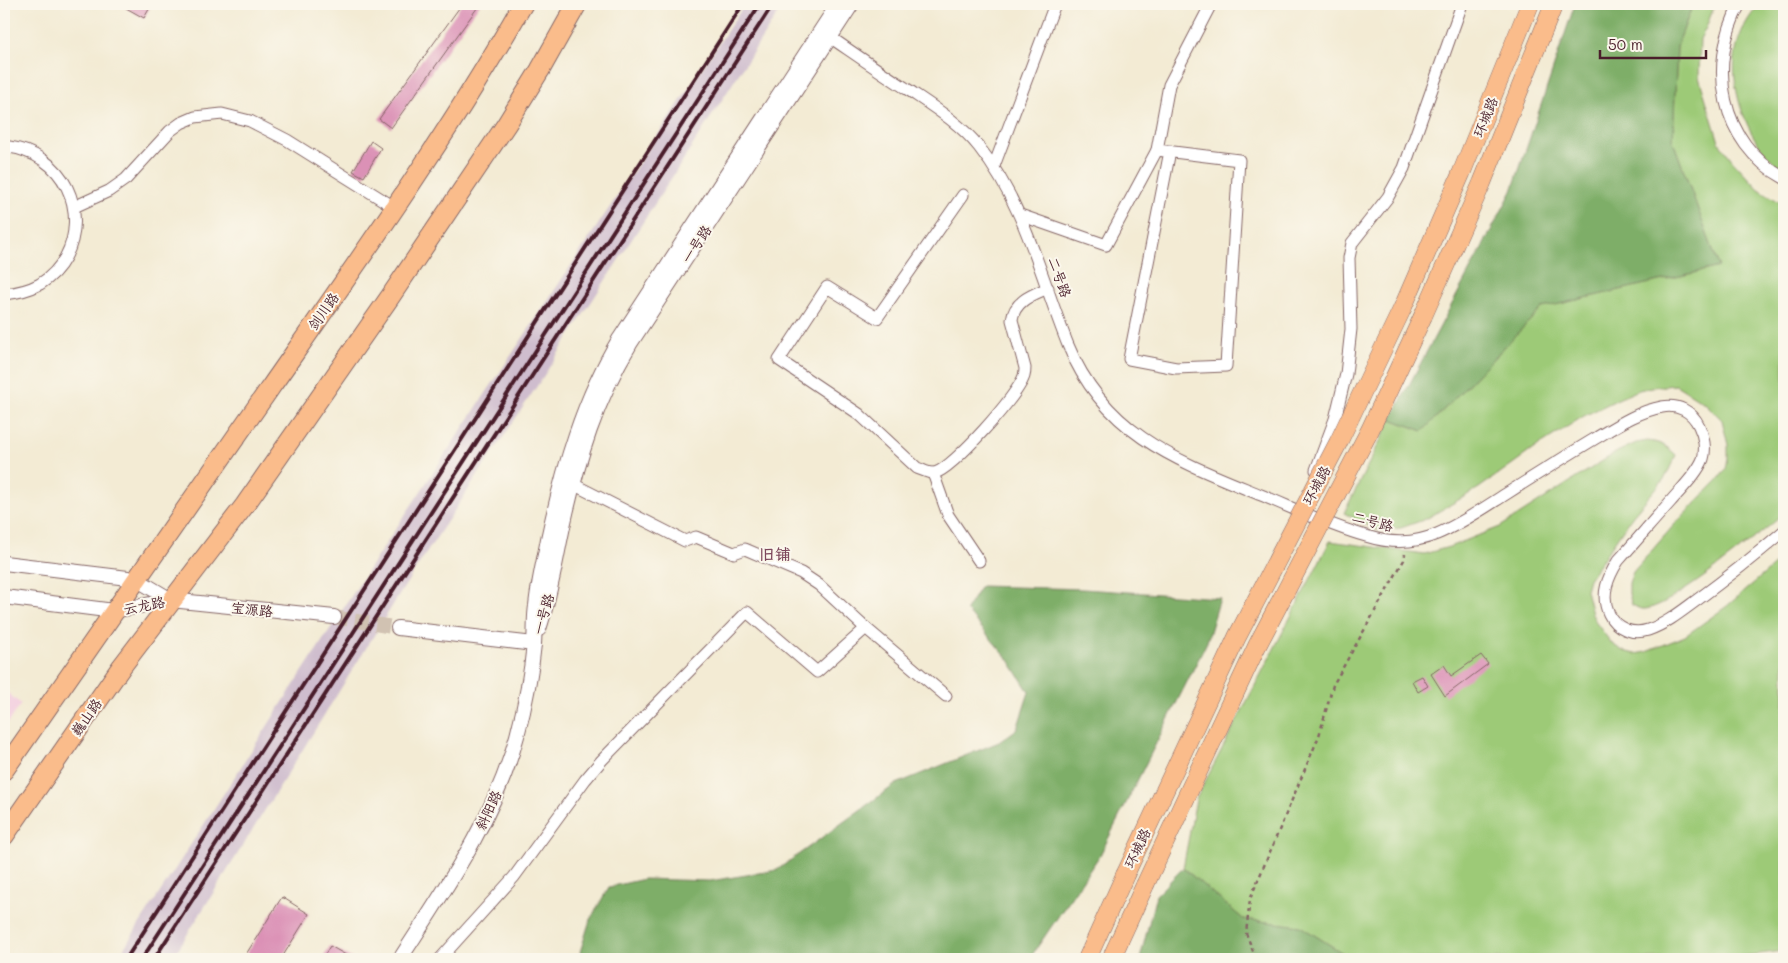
<svg xmlns="http://www.w3.org/2000/svg" width="1788" height="963" font-family="Mali,'LXGW WenKai TC',sans-serif">
  <style>
    .built { fill: #f3cfdf }
    .industrial { fill: #cfbdce }
    .green { fill: #9dca77; stroke: #747451 }
    .forest { fill: #7eae68; stroke: #64664a }
    .building { fill: #db91b6 }
    .lines { fill: none; stroke-linecap: round; stroke-linejoin: round }
    .tertiary-tunnel { stroke: #d1c2b2; stroke-width: 14; stroke-dasharray: 14 7; stroke-linecap: butt }
    .minor-casing { stroke: #856666; stroke-width: 13 }
    .tertiary-casing { stroke: #856666; stroke-width: 16 }
    .primary-casing { stroke: #856666; stroke-width: 19 }
    .trunk-casing { stroke: #856666; stroke-width: 21 }
    .path { stroke: #856666; stroke-width: 2.5; stroke-dasharray: 4 4; stroke-linecap: butt }
    .minor { stroke: #fff; stroke-width: 11 }
    .tertiary { stroke: #fff; stroke-width: 14 }
    .primary { stroke: #fabc8b; stroke-width: 18 }
    .trunk { stroke: #fabc8b; stroke-width: 19 }
    .rail { stroke: #4a1f2b; stroke-width: 4 }
    .primary-bridge-casing { stroke: #856666; stroke-width: 19; stroke-linecap: butt }
    .primary-bridge { stroke: #fabc8b; stroke-width: 18 }
    .labels { text-anchor: middle; dominant-baseline: central; stroke-width: 4; stroke-linejoin: round; paint-order: stroke }
    .street-label { font-size: 14px; fill: #4a1f2b; stroke: #fbf7ec }
    .quarter-label { font-size: 16px; font-weight: bold; fill: #7d475c; stroke: #fbf7ec }
  </style>
  <rect width="100%" height="100%" fill="#fbf7ec"/>
  <filter id="ink" filterUnits="userSpaceOnUse"><feTurbulence type="fractalNoise" baseFrequency=".02" numOctaves="2"/><feDisplacementMap in="SourceGraphic" scale="10" xChannelSelector="R" yChannelSelector="G"/><feConvolveMatrix kernelMatrix="1 2 1 2 8 2 1 2 1" color-interpolation-filters="sRGB"/></filter>
  <filter id="wash" filterUnits="userSpaceOnUse"><feTurbulence type="fractalNoise" baseFrequency=".0096" numOctaves="4" result="noise"/><feDisplacementMap in="SourceGraphic" scale="20" xChannelSelector="R" yChannelSelector="G"/><feGaussianBlur stdDeviation="1.12" result="paint"/><feColorMatrix in="noise" values="0 0 0 0 0 0 0 0 0 0 0 0 0 0 0 0 0 1.4 0 .05"/><feComposite in="paint" operator="in"/></filter>
  <g filter="url(#wash)">
    <rect width="100%" height="100%" fill="#f3ebd4"/>
    <polygon class="built" points="4,690 21,704 4,729"/>
    <polygon class="industrial" points="745,4 784,4 541,380 411,576 172,959 117,959 365,575"/>
    <g class="green">
      <path d="M1693,4H1715L1706,28L1700,39L1699,77L1719,142L1733,161L1759,189L1784,205V514C1762,532 1667,612 1642,609C1639,609 1635,606 1632,605L1629,594V583L1633,572L1674,525L1718,480L1726,469L1728,457V445L1722,420L1706,404L1676,385L1652,387L1639,390L1618,399L1584,416L1539,445L1479,488L1426,519L1401,528L1376,530L1344,513L1391,419L1423,431L1542,308L1719,267L1673,141L1677,46Z"/>
      <path d="M1760,4H1784V169C1750,150 1728,89 1736,51C1739,33 1748,17 1760,4Z"/>
      <path d="M1647,441C1660,442 1667,446 1676,455L1665,478L1633,515L1589,579L1586,590L1592,614L1597,624L1612,644L1623,651L1635,654L1646,652L1685,636L1727,606L1784,557V951L1719,959H1352L1300,926L1243,919L1183,868L1196,799L1330,541L1424,554L1449,547L1500,527L1615,453L1636,443Z"/>
    </g>
    <g class="forest">
      <polygon points="1575,4 1693,4 1677,46 1673,141 1719,267 1542,308 1423,431 1391,419 1512,191"/>
      <polygon points="981,586 1083,589 1220,598 1207,642 1100,855 1030,958 586,959 580,952 590,920 609,887 644,879 710,881 777,870 896,784 999,742 1017,729 1029,692 1009,660 966,610"/>
      <polygon points="1183,868 1243,919 1300,926 1352,959 1140,959 1156,895"/>
    </g>
    <g id="blocks">
      <g class="building">
        <polygon points="119,4 152,4 144,18"/>
        <polygon points="462,4 480,4 391,128 379,119"/>
        <polygon points="371,141 381,148 364,177 353,171"/>
        <polygon points="1481,655 1488,664 1445,696 1431,674 1444,665 1451,676"/>
        <polygon points="1422,676 1428,686 1418,692 1412,681"/>
        <polygon points="282,897 309,914 281,959 243,959"/>
        <polygon points="330,946 353,959 322,959"/>
      </g>
    </g>
  </g>
  <g filter="url(#ink)">
    <use href="#blocks" fill-opacity="0" stroke="#856666" stroke-width="1"/>
    <g class="lines">
      <polyline class="tertiary-tunnel" points="334,617 398,628"/>
      <defs>
        <g id="minor">
          <path d="M1740,4C1707,65 1720,143 1784,178"/>
          <path d="M824,33C852,52 879,71 907,89C932,106 960,123 979,147C1025,205 1041,278 1068,345C1105,435 1178,461 1261,495C1295,509 1330,526 1366,536C1391,544 1413,544 1437,534C1461,524 1484,508 1506,494C1536,475 1566,456 1596,438C1616,426 1639,411 1662,407C1678,404 1692,411 1699,426C1704,436 1706,449 1703,459C1697,474 1682,488 1671,501C1653,521 1636,541 1618,561C1608,577 1600,595 1609,614C1616,629 1633,635 1648,630C1666,624 1682,611 1697,600C1727,578 1756,555 1784,531"/>
          <path d="M4,146C18,148 32,152 43,160C86,189 85,256 40,284C29,290 16,293 4,294"/>
          <polyline points="1157,150 1169,85 1211,4"/>
          <polyline points="994,166 1055,4"/>
          <path d="M963,195L877,318L827,287L779,360L859,414L917,468C923,470 929,474 935,473C954,467 1018,395 1024,376C1025,373 1025,371 1025,368L1012,320C1014,301 1032,295 1048,288"/>
          <polyline points="74,207 109,191 126,179 170,131 181,123 195,117 222,114 250,121 287,140 394,207"/>
          <polyline points="1020,215 1106,245 1157,150 1239,160 1226,366 1176,368 1129,359 1170,151"/>
          <polyline points="1316,470 1335,419 1346,374 1351,329 1349,258 1352,243 1388,197 1404,168 1462,4"/>
          <polyline points="933,473 948,515 979,561"/>
          <polyline points="567,481 685,541 696,537 734,553 745,549 801,573 819,585 861,624 946,696"/>
          <polyline points="440,959 514,877 585,780 602,760 747,612 817,672 866,628"/>
        </g>
        <g id="tertiary">
          <polyline points="4,563 136,579 171,600"/>
          <polyline points="4,597 114,611 171,600 334,617"/>
          <polyline points="398,628 534,644"/>
          <path d="M539,629C551,594 556,558 564,522C578,460 597,398 630,344L852,4"/>
          <path d="M400,959C445,889 495,818 517,736C525,706 531,675 534,644C535,631 534,618 536,606C538,584 544,561 548,539C563,469 583,399 620,338L838,4"/>
        </g>
        <g id="primary">
          <polyline points="1403,307 1461,174 1530,4"/>
          <polyline points="1423,316 1482,183 1554,4"/>
          <polyline points="1087,959 1125,875"/>
          <polyline points="1111,959 1145,885"/>
        </g>
        <g id="trunk">
          <path d="M4,770C92,642 181,515 270,388C358,262 447,137 523,4"/>
          <polyline points="4,836 122,666 245,505 390,297 506,125 540,70 577,4"/>
        </g>
      </defs>
      <use href="#minor" class="minor-casing"/>
      <use href="#tertiary" class="tertiary-casing"/>
      <use href="#primary" class="primary-casing"/>
      <use href="#trunk" class="trunk-casing"/>
      <polyline class="path" points="1256,959 1246,933 1250,899 1319,736 1333,685 1404,560 1405,554"/>
      <use href="#minor" class="minor"/>
      <use href="#tertiary" class="tertiary"/>
      <use href="#primary" class="primary"/>
      <use href="#trunk" class="trunk"/>
      <g class="rail">
        <polyline points="126,959 743,4"/>
        <polyline points="142,959 760,4"/>
        <polyline points="154,959 773,4"/>
      </g>
      <defs>
        <g id="primary-bridge">
          <polyline points="1125,875 1237,637 1338,443 1403,307"/>
          <polyline points="1145,885 1257,646 1370,430 1423,316"/>
        </g>
      </defs>
      <use href="#primary-bridge" class="primary-bridge-casing"/>
      <use href="#primary-bridge" class="primary-bridge"/>
    </g>
  </g>
  <g class="labels">
    <g class="street-label">
      <text transform="translate(1485 117) rotate(-68)">环城路</text>
      <text transform="translate(696 244) rotate(-57)">一号路</text>
      <text transform="translate(1060 277) rotate(70)">二号路</text>
      <text transform="translate(323 311) rotate(-55)">剑川路</text>
      <text transform="translate(1316 485) rotate(-62)">环城路</text>
      <text transform="translate(1373 521) rotate(15)">二号路</text>
      <text transform="translate(144 605) rotate(-11)">云龙路</text>
      <text transform="translate(252 609) rotate(6)">宝源路</text>
      <text transform="translate(543 614) rotate(-74)">一号路</text>
      <text transform="translate(86 717) rotate(-55)">巍山路</text>
      <text transform="translate(488 810) rotate(-65)">斜阳路</text>
      <text transform="translate(1137 848) rotate(-65)">环城路</text>
    </g>
    <g class="quarter-label">
      <text x="775" y="553">旧铺</text>
    </g>
  </g>
  <rect width="1788" height="963" fill="none" stroke="#fbf7ec" stroke-width="20"/>
  <path d="M1600 50v8h106v-8" fill="none" stroke="#4a1f2b" stroke-width="2.5"/>
  <text x="1608" y="50" font-size="15" fill="#4a1f2b" stroke="#fbf7ec" stroke-width="4" paint-order="stroke">50 m</text>
</svg>
